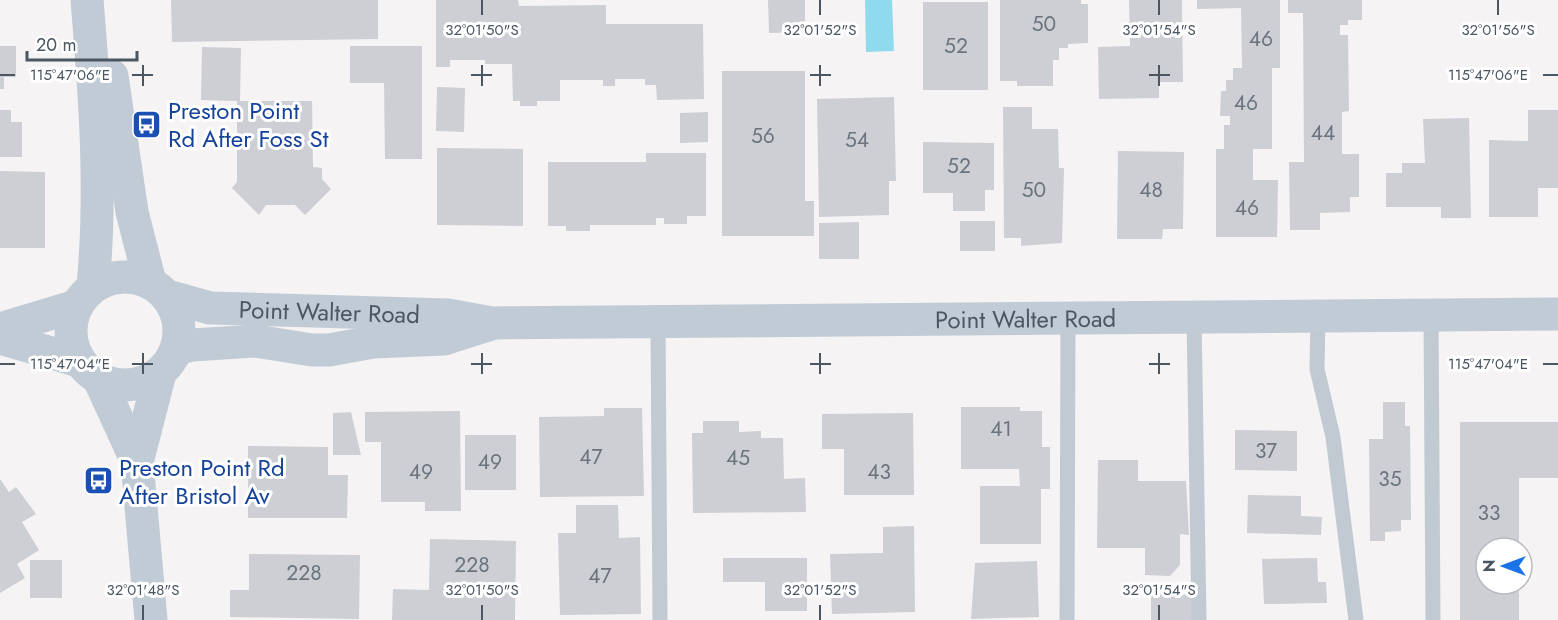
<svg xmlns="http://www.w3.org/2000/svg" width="1558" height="620" font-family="Jost,sans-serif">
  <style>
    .water { fill: #90daee }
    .building { fill: #cdcfd5 }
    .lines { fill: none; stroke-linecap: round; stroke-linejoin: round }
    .lane { stroke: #c1cad2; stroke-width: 15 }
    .secondary { stroke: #c1cbd6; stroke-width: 33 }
    .ticks { fill: none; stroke: #4a5661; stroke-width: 2 }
    .labels { text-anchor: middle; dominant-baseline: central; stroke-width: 6; stroke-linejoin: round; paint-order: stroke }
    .number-label { font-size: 21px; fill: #6b747e }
    .transit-label { font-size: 24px; fill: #164399; stroke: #fff; text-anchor: start }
    .street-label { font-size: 24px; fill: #4a5661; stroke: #fff }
    .ticks-label { font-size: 15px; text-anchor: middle; fill: #4a5661; stroke: #fff; stroke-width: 6; stroke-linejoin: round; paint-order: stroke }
  </style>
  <rect width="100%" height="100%" fill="#f5f3f3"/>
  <polygon class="water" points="865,0 892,0 894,51 866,52"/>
  <g class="building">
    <polygon points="171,0 378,0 378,39 172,42"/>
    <polygon points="436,0 518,0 519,6 606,5 606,24 703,24 704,99 657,100 656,85 645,85 645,79 615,79 615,86 603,86 603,80 560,80 560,101 537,101 537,106 520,106 520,101 513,101 512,64 485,64 485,60 450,60 450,67 436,67"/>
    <polygon points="768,0 805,0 805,32 769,33"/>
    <polygon points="1000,0 1081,0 1081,4 1088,4 1088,43 1068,44 1068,48 1059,48 1059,60 1053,60 1053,86 1017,86 1017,81 1000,81"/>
    <polygon points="1129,0 1182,0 1183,82 1159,82 1159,98 1099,99 1098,47 1130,46"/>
    <polygon points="1197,0 1280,0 1280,68 1272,68 1272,149 1253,149 1253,180 1278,180 1277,237 1216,237 1216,149 1224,149 1224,125 1230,125 1230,116 1220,116 1221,91 1226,91 1226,80 1233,80 1233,68 1242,68 1241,8 1197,9"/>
    <polygon points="1288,0 1362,0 1362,20 1348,20 1348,25 1340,25 1340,35 1348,35 1349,111 1342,112 1342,154 1359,154 1359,197 1350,197 1350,212 1320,213 1320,230 1290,230 1289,162 1304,162 1303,13 1288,13"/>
    <rect x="923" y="2" width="65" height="88"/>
    <polygon points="0,46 16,46 16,77 4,77 4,89 0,89"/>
    <polygon points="350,46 422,46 422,159 385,159 384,83 350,83"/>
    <polygon points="202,47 241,48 240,101 312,101 313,167 322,168 322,179 331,189 305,215 295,205 266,205 259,215 232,188 237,182 237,101 201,100"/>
    <polygon points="722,71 805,71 805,201 814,201 814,236 722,236"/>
    <polygon points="437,87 465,88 464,132 436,131"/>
    <polygon points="894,97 896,181 889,181 889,215 819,217 817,99"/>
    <polygon points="1003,107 1032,107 1032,129 1058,129 1059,168 1064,168 1062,243 1021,246 1021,238 1004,238"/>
    <polygon points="0,110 11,110 11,122 22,122 22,157 0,157"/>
    <polygon points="1528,110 1558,110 1558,188 1538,188 1538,217 1489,217 1489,140 1528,141"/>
    <polygon points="708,112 708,142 680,143 680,113"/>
    <polygon points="1469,118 1471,218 1441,218 1441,207 1386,207 1386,173 1402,173 1402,163 1425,163 1423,119"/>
    <polygon points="923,142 994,143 994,190 985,190 985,211 953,211 953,193 923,193"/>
    <polygon points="437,148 523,149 523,226 437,225"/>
    <polygon points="1118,151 1184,152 1183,229 1163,229 1162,239 1117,239"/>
    <polygon points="646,153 706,153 706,216 687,216 687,224 664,224 664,218 656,218 656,225 590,225 590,231 566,231 566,226 548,226 548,162 646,162"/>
    <polygon points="0,171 45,172 45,248 0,248"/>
    <rect x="960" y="221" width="35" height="30"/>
    <polygon points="859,222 859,259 819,259 819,223"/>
    <polygon points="1383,402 1405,402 1405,426 1410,426 1411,520 1401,520 1401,531 1385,532 1385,541 1370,541 1369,439 1383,439"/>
    <polygon points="961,407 1020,407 1020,411 1042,411 1042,447 1050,447 1050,489 1041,489 1041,544 980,544 980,486 1020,486 1019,469 961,469"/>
    <polygon points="604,408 642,408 644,496 540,497 539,417 604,416"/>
    <polygon points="460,411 461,511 425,511 425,502 381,502 381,442 365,442 365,412"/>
    <polygon points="351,412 361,455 333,455 333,413"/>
    <polygon points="913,413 914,495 844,495 844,449 822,449 822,414"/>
    <polygon points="703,421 739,421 739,432 761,431 761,438 783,438 784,479 805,478 806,512 693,513 692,433 703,433"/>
    <polygon points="1460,422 1558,422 1558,478 1519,478 1519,548 1486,548 1486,584 1519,584 1519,620 1460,620"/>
    <polygon points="1235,430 1297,431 1297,471 1235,470"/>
    <rect x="465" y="435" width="51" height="55"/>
    <polygon points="248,446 328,447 328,475 348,475 347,518 248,518"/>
    <polygon points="1098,460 1138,460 1138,481 1186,481 1189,535 1180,534 1180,565 1170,576 1145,575 1145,548 1097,548"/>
    <polygon points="0,479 9,492 16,487 36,514 22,522 39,550 17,564 25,578 0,593"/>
    <polygon points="1248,495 1301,496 1301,516 1322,517 1321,535 1247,533"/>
    <polygon points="576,505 618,505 619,538 640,537 641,614 560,615 558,533 576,533"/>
    <polygon points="914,526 915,612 832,614 830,554 883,553 883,527"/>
    <polygon points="430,539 516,541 515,620 392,620 393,589 429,590"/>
    <polygon points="249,554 360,555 359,619 230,617 230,590 249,590"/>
    <polygon points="723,558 807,558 807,611 765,611 765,582 723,582"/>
    <polygon points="1317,558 1318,582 1326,582 1327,603 1264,604 1262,559"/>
    <rect x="30" y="560" width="32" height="38"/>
    <polygon points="1037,561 1039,617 971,619 975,563"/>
    <polygon points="1151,594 1194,595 1193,620 1151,620"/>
  </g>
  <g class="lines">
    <g class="lane">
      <polyline points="1431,315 1433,620"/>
      <polyline points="1318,316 1317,369 1333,437 1356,620"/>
      <polyline points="1194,317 1199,620"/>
      <polyline points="658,322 660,620"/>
      <polyline points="1067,620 1068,318"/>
    </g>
    <g class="secondary">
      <path d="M87,0C95,95 102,191 93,286"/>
      <polyline points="112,76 132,212 150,282"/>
      <circle cx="125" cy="331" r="54"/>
      <path id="s1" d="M167,296L210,308L448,315L492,323L1558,314"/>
      <polyline points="0,329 76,306"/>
      <polyline points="0,338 79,361"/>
      <polyline points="175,353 180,348 192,345 256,341 312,350 329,350 373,342 444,339 491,324"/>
      <polyline points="99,379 137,462"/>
      <polyline points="151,620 137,462 160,373"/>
    </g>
  </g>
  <path class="ticks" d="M482,0V15M820,0V15M1159,0V15M1498,0V15M143,65V86M482,65V86M820,65V86M1159,65V86M0,75H15M132,75H153M471,75H492M810,75H831M1149,75H1170M1543,75H1558M143,353V374M482,353V374M820,353V374M1159,353V374M0,364H15M132,364H153M471,364H492M810,364H831M1149,364H1170M1543,364H1558M143,605V620M482,605V620M820,605V620M1159,605V620"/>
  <defs>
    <symbol id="bus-square" viewBox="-11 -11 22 22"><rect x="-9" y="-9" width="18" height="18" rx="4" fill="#1a4fb4" stroke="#fff"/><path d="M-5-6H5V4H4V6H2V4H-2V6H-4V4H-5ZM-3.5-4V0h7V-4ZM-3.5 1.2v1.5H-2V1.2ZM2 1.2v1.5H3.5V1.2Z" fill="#fff"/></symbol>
  </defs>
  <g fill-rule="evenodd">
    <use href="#bus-square" x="130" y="108" width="33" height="33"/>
    <use href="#bus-square" x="82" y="464" width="33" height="33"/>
  </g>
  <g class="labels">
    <g class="number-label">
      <text x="1044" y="24">50</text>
      <text x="1261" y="39">46</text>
      <text x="956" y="46">52</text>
      <text x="1246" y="103">46</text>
      <text x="1323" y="133">44</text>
      <text x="763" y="136">56</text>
      <text x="857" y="140">54</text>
      <text x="959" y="166">52</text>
      <text x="1034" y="190">50</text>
      <text x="1151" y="190">48</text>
      <text x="1247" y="208">46</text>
      <text x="1001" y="429">41</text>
      <text x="1266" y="451">37</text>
      <text x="591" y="457">47</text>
      <text x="738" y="458">45</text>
      <text x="490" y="462">49</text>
      <text x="421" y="472">49</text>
      <text x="879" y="472">43</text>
      <text x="1390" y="479">35</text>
      <text x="1489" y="513">33</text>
      <text x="472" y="565">228</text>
      <text x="304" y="573">228</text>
      <text x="600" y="576">47</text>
    </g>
    <g class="transit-label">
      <text x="168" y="110">Preston Point<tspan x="168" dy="28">Rd After Foss St</tspan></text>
      <text x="119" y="467">Preston Point Rd<tspan x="119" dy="28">After Bristol Av</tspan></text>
    </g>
    <g class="street-label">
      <text stroke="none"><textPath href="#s1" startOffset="164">Point Walter Road</textPath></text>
      <text stroke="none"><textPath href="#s1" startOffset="861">Point Walter Road</textPath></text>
    </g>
  </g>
  <g class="ticks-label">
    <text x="482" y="35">32°01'50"S</text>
    <text x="820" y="35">32°01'52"S</text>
    <text x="1159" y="35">32°01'54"S</text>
    <text x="1498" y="35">32°01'56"S</text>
    <text x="1488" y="80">115°47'06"E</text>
    <text x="70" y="80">115°47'06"E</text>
    <text x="1488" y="369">115°47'04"E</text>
    <text x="70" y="369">115°47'04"E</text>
    <text x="143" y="595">32°01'48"S</text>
    <text x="482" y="595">32°01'50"S</text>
    <text x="820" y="595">32°01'52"S</text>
    <text x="1159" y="595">32°01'54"S</text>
  </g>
  <g transform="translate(1504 566) rotate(270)"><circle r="28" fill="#ffffff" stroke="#b7bbc0" stroke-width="1.5"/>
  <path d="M0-4.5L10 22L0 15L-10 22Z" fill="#1a73e8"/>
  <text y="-9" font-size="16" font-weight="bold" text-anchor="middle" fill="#4a5661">N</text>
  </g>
  <path d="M27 51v9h110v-9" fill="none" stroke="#4a5661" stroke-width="3"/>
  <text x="36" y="51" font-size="18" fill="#4a5661" stroke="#ffffff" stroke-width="4.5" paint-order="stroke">20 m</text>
</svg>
